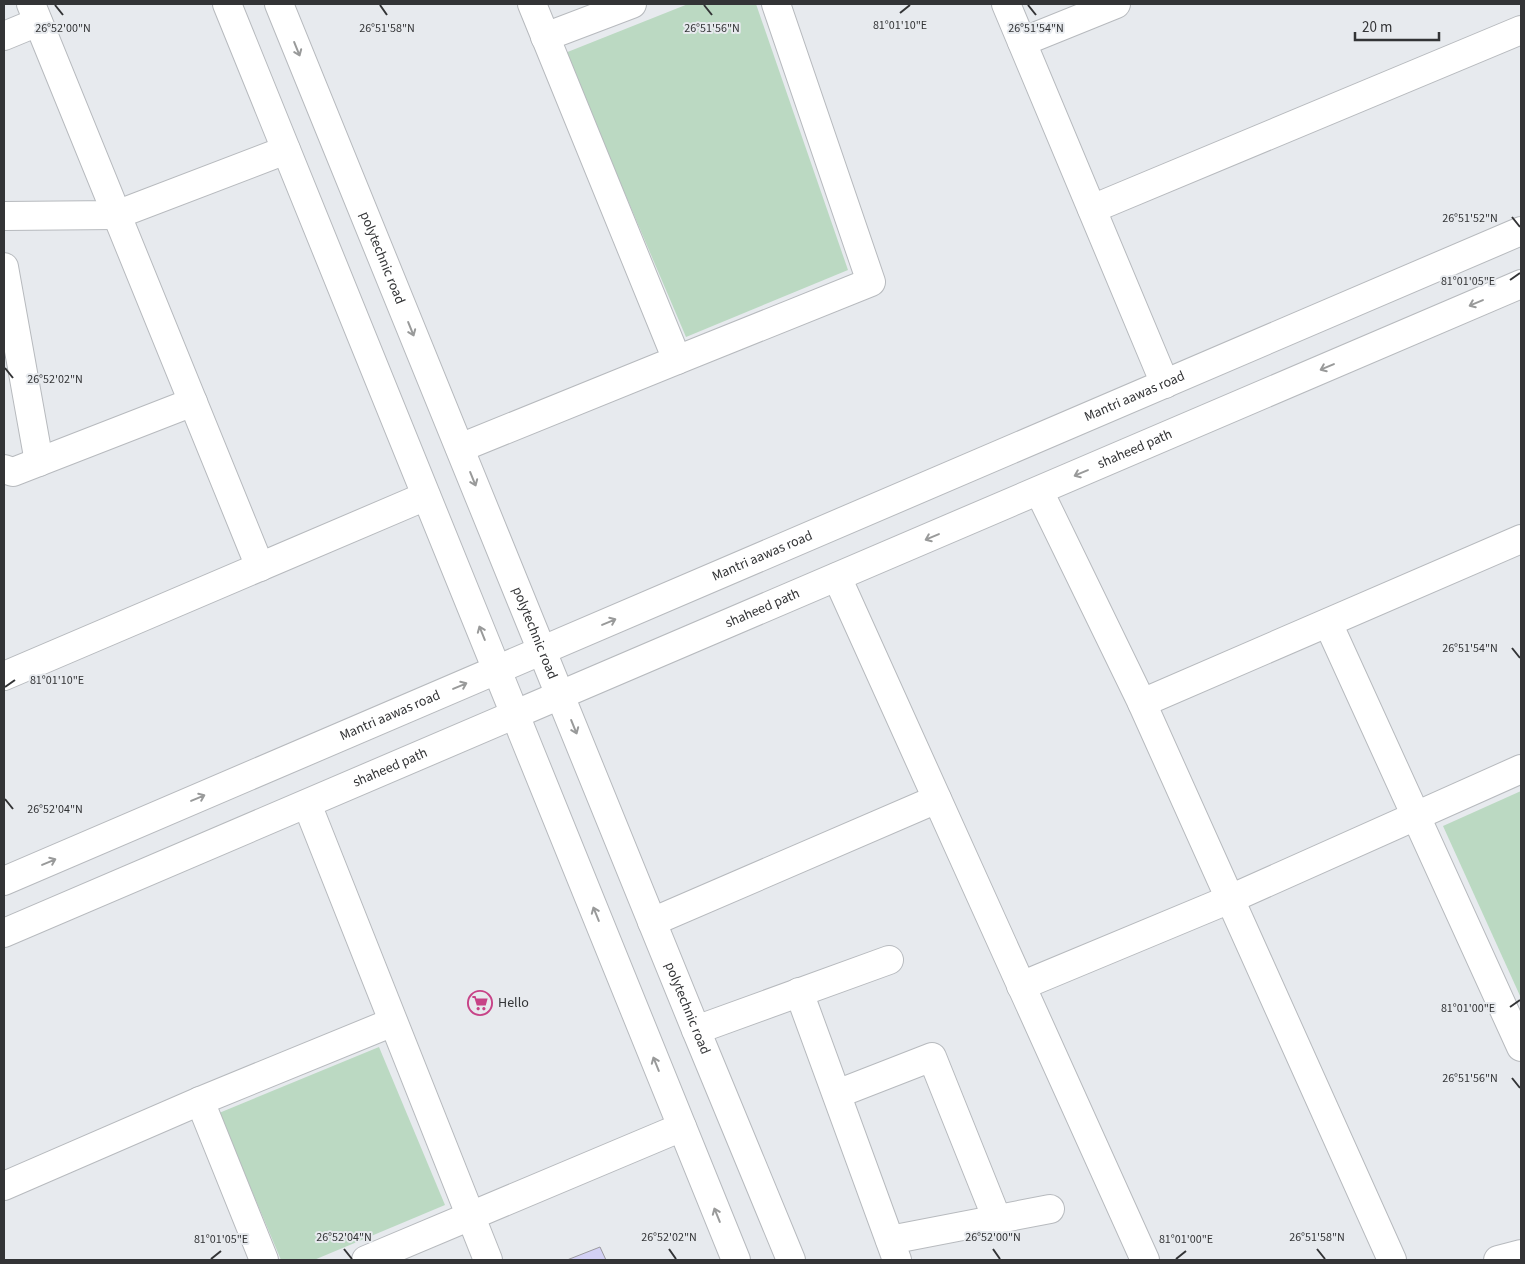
<svg xmlns="http://www.w3.org/2000/svg" width="1525" height="1264" font-family="'Source Sans 3',sans-serif">
  <style>
    .green { fill: #bbd9c2 }
    .building { fill: #d3d1f5; stroke: #9b9a9f }
    .lines { fill: none; stroke-linecap: round; stroke-linejoin: round }
    .minor-casing { stroke: #b7babe; stroke-width: 30 }
    .tertiary-casing { stroke: #b7babe; stroke-width: 30 }
    .minor { stroke: #fff; stroke-width: 28 }
    .tertiary { stroke: #fff; stroke-width: 28 }
    .oneway { stroke: #999a9a }
    .ticks { fill: none; stroke: #333436; stroke-width: 2 }
    .labels { text-anchor: middle; dominant-baseline: central; stroke-width: 4; stroke-linejoin: round; paint-order: stroke }
    .street-label { font-size: 14px; fill: #333436; stroke: #e7eaee }
    .poi-label { font-size: 14px; fill: #333436; stroke: #e7eaee; text-anchor: start }
    .ticks-label { font-size: 12px; text-anchor: middle; fill: #333436; stroke: #e7eaee; stroke-width: 4; stroke-linejoin: round; paint-order: stroke }
  </style>
  <rect width="100%" height="100%" fill="#e7eaee"/>
  <g class="green">
    <polygon points="688,4 756,4 848,270 686,337 565,53"/>
    <polygon points="1521,791 1521,998 1443,826"/>
    <polygon points="379,1047 445,1205 314,1260 281,1260 219,1113"/>
  </g>
  <polygon class="building" points="600,1247 606,1260 567,1260"/>
  <g class="lines">
    <defs>
      <g id="minor">
        <polyline points="31,4 260,567"/>
        <polyline points="1006,4 1165,384"/>
        <polyline points="4,36 38,22"/>
        <polyline points="545,37 632,4"/>
        <polyline points="1022,42 1116,4"/>
        <polyline points="1092,209 1521,30"/>
        <polyline points="4,216 116,215 286,150"/>
        <polyline points="4,267 39,462"/>
        <polyline points="677,360 871,282 776,4"/>
        <polyline points="460,448 677,360 532,4"/>
        <polyline points="4,469 13,472 193,402"/>
        <polyline points="1039,491 1142,703 1392,1260"/>
        <polyline points="837,577 1145,1260"/>
        <polyline points="1328,623 1521,1047"/>
        <polyline points="4,676 426,496"/>
        <polyline points="1142,703 1521,539"/>
        <polyline points="307,804 488,1260"/>
        <polyline points="652,922 937,799"/>
        <polyline points="1021,986 1230,899 1521,769"/>
        <polyline points="799,992 897,1260"/>
        <polyline points="696,1030 889,960"/>
        <polyline points="837,1094 932,1057 997,1219"/>
        <polyline points="200,1101 264,1260"/>
        <polyline points="4,1186 200,1101 393,1022"/>
        <polyline points="890,1240 1050,1209"/>
        <polyline points="366,1260 682,1127"/>
        <polyline points="1498,1260 1521,1254"/>
      </g>
      <g id="tertiary">
        <polyline points="227,4 736,1260"/>
        <path id="s1" d="M279,4L696,1030L791,1260"/>
        <path id="s2" d="M4,881L1521,231"/>
        <path id="s3" d="M4,933L1521,284"/>
      </g>
    </defs>
    <use href="#minor" class="minor-casing"/>
    <use href="#tertiary" class="tertiary-casing"/>
    <use href="#minor" class="minor"/>
    <use href="#tertiary" class="tertiary"/>
  </g>
  <defs><path id="oneway-shaft" d="M-6 0H5M1.5-3L5.5 0L1.5 3" fill="none" stroke-width="1.6" stroke-linecap="round" stroke-linejoin="round" transform="scale(1.25)"/></defs>
  <g class="oneway">
    <use href="#oneway-shaft" transform="translate(297 49) rotate(68)"/>
    <use href="#oneway-shaft" transform="translate(1476 303) rotate(157)"/>
    <use href="#oneway-shaft" transform="translate(411 329) rotate(68)"/>
    <use href="#oneway-shaft" transform="translate(1327 367) rotate(157)"/>
    <use href="#oneway-shaft" transform="translate(1081 473) rotate(157)"/>
    <use href="#oneway-shaft" transform="translate(473 479) rotate(68)"/>
    <use href="#oneway-shaft" transform="translate(932 537) rotate(157)"/>
    <use href="#oneway-shaft" transform="translate(609 622) rotate(-23)"/>
    <use href="#oneway-shaft" transform="translate(482 633) rotate(-112)"/>
    <use href="#oneway-shaft" transform="translate(460 686) rotate(-23)"/>
    <use href="#oneway-shaft" transform="translate(574 727) rotate(68)"/>
    <use href="#oneway-shaft" transform="translate(198 798) rotate(-23)"/>
    <use href="#oneway-shaft" transform="translate(49 862) rotate(-23)"/>
    <use href="#oneway-shaft" transform="translate(596 914) rotate(-112)"/>
    <use href="#oneway-shaft" transform="translate(656 1064) rotate(-112)"/>
    <use href="#oneway-shaft" transform="translate(717 1215) rotate(-112)"/>
  </g>
  <path class="ticks" d="M55,5L63,15M380,5L387,15M704,5L712,15M1028,5L1036,15M900,13L910,5M1512,217L1520,227M1510,280L1520,273M5,368L13,378M1512,648L1520,658M5,687L15,680M5,799L13,809M1510,1007L1520,1000M1512,1078L1520,1088M344,1249L352,1259M669,1249L676,1259M993,1249L1000,1259M1317,1249L1325,1259M211,1259L221,1251M1176,1259L1186,1251"/>
  <defs>
    <symbol id="supermarket-ring" viewBox="-11 -11 22 22"><circle r="9.5" fill="#e7eaee" stroke="#c74387" stroke-width="1.5"/><path d="M-6-5.5h2.5l.6 2H6L4.5 2H-2.5L-4.4-4H-6ZM-1.5 3.2a1.3 1.3 0 1 0 .1 0ZM3 3.2a1.3 1.3 0 1 0 .1 0Z" fill="#c74387"/></symbol>
  </defs>
  <g fill-rule="evenodd">
    <use href="#supermarket-ring" x="466" y="989" width="28" height="28"/>
  </g>
  <g class="labels">
    <g class="street-label">
      <text stroke="none"><textPath href="#s1" startOffset="274">polytechnic road</textPath></text>
      <text stroke="none"><textPath href="#s2" startOffset="1230">Mantri aawas road</textPath></text>
      <text stroke="none"><textPath href="#s3" startOffset="1230">shaheed path</textPath></text>
      <text stroke="none"><textPath href="#s2" startOffset="825">Mantri aawas road</textPath></text>
      <text stroke="none"><textPath href="#s3" startOffset="825">shaheed path</textPath></text>
      <text stroke="none"><textPath href="#s1" startOffset="679">polytechnic road</textPath></text>
      <text stroke="none"><textPath href="#s2" startOffset="420">Mantri aawas road</textPath></text>
      <text stroke="none"><textPath href="#s3" startOffset="420">shaheed path</textPath></text>
      <text stroke="none"><textPath href="#s1" startOffset="1084">polytechnic road</textPath></text>
    </g>
    <g class="poi-label">
      <text x="498" y="1003">Hello</text>
    </g>
  </g>
  <g class="ticks-label">
    <text x="900" y="29">81°01'10"E</text>
    <text x="63" y="32">26°52'00"N</text>
    <text x="387" y="32">26°51'58"N</text>
    <text x="712" y="32">26°51'56"N</text>
    <text x="1036" y="32">26°51'54"N</text>
    <text x="1470" y="222">26°51'52"N</text>
    <text x="1468" y="285">81°01'05"E</text>
    <text x="55" y="383">26°52'02"N</text>
    <text x="1470" y="652">26°51'54"N</text>
    <text x="57" y="684">81°01'10"E</text>
    <text x="55" y="813">26°52'04"N</text>
    <text x="1468" y="1012">81°01'00"E</text>
    <text x="1470" y="1082">26°51'56"N</text>
    <text x="344" y="1241">26°52'04"N</text>
    <text x="669" y="1241">26°52'02"N</text>
    <text x="993" y="1241">26°52'00"N</text>
    <text x="1317" y="1241">26°51'58"N</text>
    <text x="221" y="1243">81°01'05"E</text>
    <text x="1186" y="1243">81°01'00"E</text>
  </g>
  <rect width="1525" height="1264" fill="none" stroke="#333436" stroke-width="10"/>
  <path d="M1355 32v8h84v-8" fill="none" stroke="#333436" stroke-width="2.5"/>
  <text x="1362" y="32" font-size="15" fill="#333436" stroke="#e7eaee" stroke-width="4" paint-order="stroke">20 m</text>
</svg>
